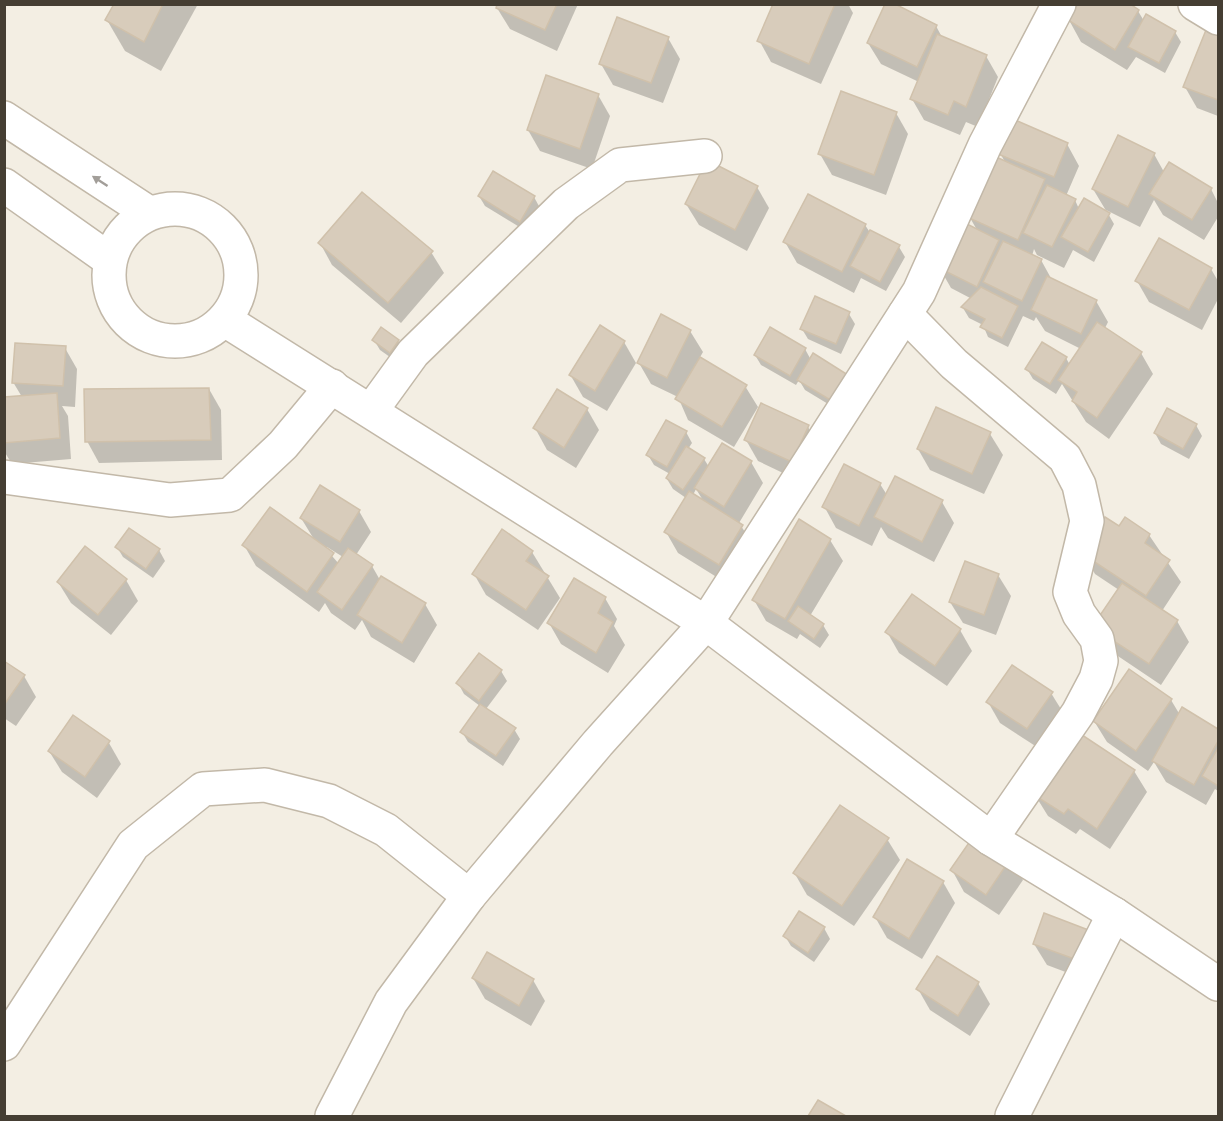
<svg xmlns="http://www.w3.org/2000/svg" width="1223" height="1121" font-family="Signika,sans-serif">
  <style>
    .shadow { fill: #0003; fill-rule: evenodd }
    .building { fill: #d8ccbb; stroke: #d0c1ab; stroke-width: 1.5 }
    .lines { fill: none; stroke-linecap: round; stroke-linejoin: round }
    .street-casing { stroke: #c2b8a8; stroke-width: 36 }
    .street { stroke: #fff; stroke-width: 33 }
    .oneway { fill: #a29e99 }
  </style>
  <rect width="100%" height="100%" fill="#f3eee3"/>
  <g class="shadow">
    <polygon points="116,4 198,4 161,71 125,51 107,20"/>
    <polygon points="499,4 578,4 557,51 510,29 497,8"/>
    <polygon points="774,4 848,4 853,13 821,84 771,62 759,40"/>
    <polygon points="1138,11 1144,21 1175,32 1181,42 1165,73 1136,57 1127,70 1081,42 1069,20"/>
    <polygon points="936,26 943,39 986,56 998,77 978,127 966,122 960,135 924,120 912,99 919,82 881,64 868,43"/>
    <polygon points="1207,32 1218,37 1218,116 1197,108 1185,87"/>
    <polygon points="668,38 680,59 663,103 613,85 601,64"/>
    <polygon points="598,95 610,116 592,169 540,151 528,130"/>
    <polygon points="896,113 908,134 886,195 832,175 820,154"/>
    <polygon points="1067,144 1079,166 1066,196 1075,200 1079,209 1108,214 1093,189 1154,154 1164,172 1211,189 1218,203 1218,217 1204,240 1163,215 1154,200 1140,227 1106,210 1114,224 1094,262 1073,250 1064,268 1037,255 1034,249 1032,256 1041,260 1052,280 1096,301 1108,322 1105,328 1141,353 1153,374 1109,439 1086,422 1062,384 1056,394 1033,379 1027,369 1066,358 1070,365 1081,349 1045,331 1036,317 1034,321 1023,316 1008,347 988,337 983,325 969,318 963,308 972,299 951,288 939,267 977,230 969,216 1005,162 1000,153"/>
    <polygon points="494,173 534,197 540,208 526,231 485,206 479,196"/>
    <polygon points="757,187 769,208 747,251 699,225 686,204"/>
    <polygon points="865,225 869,231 899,247 905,257 886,291 861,278 854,293 797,263 785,242"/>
    <polygon points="320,243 431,252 444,273 401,323 332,265"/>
    <polygon points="1211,269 1218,281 1218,299 1202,330 1149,302 1137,281"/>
    <polygon points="849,314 855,324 841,354 808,339 802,329"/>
    <polygon points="690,331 703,352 699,359 745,386 758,407 734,447 688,420 678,397 651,384 639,363"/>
    <polygon points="374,340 398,341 404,352 397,362 380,350"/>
    <polygon points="624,342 636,363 607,411 583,397 571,376"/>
    <polygon points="65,348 77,369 75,407 62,406 68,416 71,459 12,464 4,451 4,398 22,397 13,382"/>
    <polygon points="805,349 811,360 838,410 805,390 799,380 796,385 761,365 755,355"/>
    <polygon points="209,389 221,410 222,460 99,463 87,441"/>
    <polygon points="587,409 599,430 576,468 547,450 535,428"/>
    <polygon points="937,409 990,434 1003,455 984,494 930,470 918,449"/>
    <polygon points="1196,425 1202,436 1189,459 1161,444 1155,433"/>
    <polygon points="808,427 820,448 804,483 758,461 746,440"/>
    <path d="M686,432L692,443L688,449L704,459L709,467L751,462L763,483L739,523L755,547L731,586L678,553L666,532L686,498L673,489L667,479L670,474L654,465L648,455ZM696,489L704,502L693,495Z"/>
    <polygon points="880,484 887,495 942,502 954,523 934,562 888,538 881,527 872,546 836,528 824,506"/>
    <path d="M359,511L371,532L356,555L372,566L380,580L425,604L437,625L414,663L371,637L362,620L355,630L331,613L325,603L319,612L256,566L244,545L315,541L301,518ZM327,547L343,557L339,564L326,549Z"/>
    <polygon points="1120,529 1149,535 1181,582 1162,611 1177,621 1189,642 1161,685 1106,648 1119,590 1095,574 1083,553"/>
    <polygon points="830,540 843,561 810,616 823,625 829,635 820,648 800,634 797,639 766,621 754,600"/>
    <polygon points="117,547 159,550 165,561 153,578 123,557"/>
    <polygon points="532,552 560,598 538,630 486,595 474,574"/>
    <polygon points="998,575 1011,596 996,635 963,623 950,602"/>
    <polygon points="126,580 138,601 111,635 71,603 58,582"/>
    <polygon points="605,598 617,619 614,626 625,645 608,673 561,644 549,623"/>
    <polygon points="960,630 972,651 947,686 899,653 887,632"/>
    <polygon points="4,663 24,676 36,697 16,726 4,718"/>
    <polygon points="501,671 507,681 486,709 514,729 520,739 503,766 468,742 462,732 480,706 464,694 458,683"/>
    <polygon points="1051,693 1064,714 1040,749 1000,723 988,702"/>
    <polygon points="1171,700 1180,715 1183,710 1218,731 1218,791 1215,789 1206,805 1166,782 1154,762 1148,771 1107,742 1094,721"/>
    <polygon points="73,717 109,743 121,764 97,798 62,772 49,751"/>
    <polygon points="1076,733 1134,771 1147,792 1110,849 1080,829 1076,834 1048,816 1035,795"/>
    <polygon points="887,839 900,860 854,926 807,895 795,874"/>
    <polygon points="1010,859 1023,880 999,915 964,892 952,870"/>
    <polygon points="943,882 955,903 922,959 887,938 875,917"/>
    <polygon points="1045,915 1092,982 1047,965 1034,944"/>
    <polygon points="824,928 830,939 814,962 791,946 785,936"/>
    <polygon points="473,978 533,980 545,1001 531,1026 485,999"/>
    <polygon points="978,983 990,1004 970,1036 930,1010 918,989"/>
  </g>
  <g class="building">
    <polygon points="114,4 163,4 144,42 105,20"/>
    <polygon points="497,4 557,4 545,30 496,8"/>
    <polygon points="773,4 835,4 809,64 757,41"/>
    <polygon points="885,4 895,4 937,25 917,67 867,43"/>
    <polygon points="1077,4 1130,4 1139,10 1115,50 1068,20"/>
    <polygon points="1146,14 1176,31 1159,63 1128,47"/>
    <polygon points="617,17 669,37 651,83 599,64"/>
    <polygon points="1206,30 1218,35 1218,100 1183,87"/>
    <polygon points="937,34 987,55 966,107 954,101 948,115 910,99"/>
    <polygon points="546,75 599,94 580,149 527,130"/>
    <polygon points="841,91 897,112 874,175 818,154"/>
    <polygon points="1013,119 1068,143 1054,177 998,154"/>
    <polygon points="1118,135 1155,153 1128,207 1092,189"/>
    <polygon points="994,156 1045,179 1018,240 967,217"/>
    <polygon points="707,160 758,186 735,230 685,204"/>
    <polygon points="1169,162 1212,188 1192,220 1149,194"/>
    <polygon points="493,171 535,196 520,222 478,196"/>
    <polygon points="1047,185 1076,199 1052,247 1023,233"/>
    <polygon points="362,192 433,251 388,303 318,243"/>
    <polygon points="808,194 866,224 842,272 783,242"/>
    <polygon points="1084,198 1110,213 1088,252 1061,237"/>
    <polygon points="961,221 999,240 977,287 937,267"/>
    <polygon points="870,230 900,245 880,282 850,266"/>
    <polygon points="1159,238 1212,268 1189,310 1135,281"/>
    <polygon points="1003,241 1042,259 1022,301 983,282"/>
    <polygon points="1047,276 1097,300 1081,334 1031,310"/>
    <polygon points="981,287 1018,306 1002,338 980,327 985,319 961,307"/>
    <polygon points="815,296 850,312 836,344 800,329"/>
    <polygon points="661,314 691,330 667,378 637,363"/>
    <polygon points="1097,322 1142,352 1097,418 1072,401 1077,392 1058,380"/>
    <polygon points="600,325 625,341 595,391 569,375"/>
    <polygon points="381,327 399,340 390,353 372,340"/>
    <polygon points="770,327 806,348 790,376 754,355"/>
    <polygon points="1042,342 1067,357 1050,384 1025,369"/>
    <polygon points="15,343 66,346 63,386 12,383"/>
    <polygon points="813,353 848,375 832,401 797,380"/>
    <polygon points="700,357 747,385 722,427 675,399"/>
    <polygon points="209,388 211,440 85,442 84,389"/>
    <polygon points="557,389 588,408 564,448 533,428"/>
    <polygon points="57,393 60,438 4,443 4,397"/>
    <polygon points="761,403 809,425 792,462 744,440"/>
    <polygon points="936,407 991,432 972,474 917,449"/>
    <polygon points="1167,408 1197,424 1183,449 1154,433"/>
    <polygon points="666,420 687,431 667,467 646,455"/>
    <polygon points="722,443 752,461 724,507 694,488"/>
    <polygon points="686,446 705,458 683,490 666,478"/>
    <polygon points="844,464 881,483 859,526 822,507"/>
    <polygon points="895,476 943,500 922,542 874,517"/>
    <polygon points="320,485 360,510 340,542 300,518"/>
    <polygon points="689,491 743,525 719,565 664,532"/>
    <polygon points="270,507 334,553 307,592 242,545"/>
    <polygon points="1105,517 1119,526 1125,517 1150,534 1145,543 1170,560 1146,596 1081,553"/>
    <polygon points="799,519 831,539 785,619 752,600"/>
    <polygon points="129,528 160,549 146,569 115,547"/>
    <polygon points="502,529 533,551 526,561 549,576 526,610 472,574"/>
    <polygon points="85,546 127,579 98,615 57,582"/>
    <polygon points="348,548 373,565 342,610 317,592"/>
    <polygon points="965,561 999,574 984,615 949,602"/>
    <polygon points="381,576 426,603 402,643 357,615"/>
    <polygon points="574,578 606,597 598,613 613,622 596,653 547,623"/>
    <polygon points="1122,583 1178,620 1149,664 1092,627"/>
    <polygon points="912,594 961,629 935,666 885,632"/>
    <polygon points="798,606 824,624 814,639 788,621"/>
    <polygon points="479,653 502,670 479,701 456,683"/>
    <polygon points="4,661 25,675 4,705"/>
    <polygon points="1012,665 1053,692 1027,729 986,702"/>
    <polygon points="1129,669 1172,699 1136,751 1093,721"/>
    <polygon points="480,704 516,728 496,756 460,732"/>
    <polygon points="1182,707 1218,729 1218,741 1194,785 1152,761"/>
    <polygon points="73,715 110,741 85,777 48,751"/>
    <polygon points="1076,731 1135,770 1097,829 1068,809 1064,814 1034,795"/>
    <polygon points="1218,748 1218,786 1202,776"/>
    <polygon points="840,805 889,838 842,906 793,873"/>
    <polygon points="975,834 1011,858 986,895 950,870"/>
    <polygon points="907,859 944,881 909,939 873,917"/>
    <polygon points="799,911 825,927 808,953 783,936"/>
    <polygon points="1044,913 1091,931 1080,961 1033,944"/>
    <polygon points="487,952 534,979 519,1006 472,978"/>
    <polygon points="937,956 979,982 958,1016 916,989"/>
    <polygon points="818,1100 846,1116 808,1116"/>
  </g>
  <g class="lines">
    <defs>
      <g id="street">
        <polyline points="1195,4 1218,18"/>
        <polyline points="4,118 149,213"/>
        <polyline points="4,185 110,260"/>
        <circle cx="175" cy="275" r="66"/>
        <polyline points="905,314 954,364 1065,458 1079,485 1087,521 1070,592 1079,614 1097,639 1101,661 1096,679 1078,713 991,839"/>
        <polyline points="225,320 706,623 991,839 1114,914 1218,984"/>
        <polyline points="371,411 413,353 566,204 620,165 705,156"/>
        <polyline points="4,477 170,500 230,495 283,445 332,386"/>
        <polyline points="4,1044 133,845 203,789 265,785 329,801 386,830 469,896"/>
        <polyline points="332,1116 391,1002 469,896 598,743 706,623 919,292 985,145 1059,4"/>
        <polyline points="1012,1116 1114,914"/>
      </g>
    </defs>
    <use href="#street" class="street-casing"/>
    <use href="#street" class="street"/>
  </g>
  <defs><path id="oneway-solid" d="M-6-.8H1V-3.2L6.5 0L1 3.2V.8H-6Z" transform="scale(1.5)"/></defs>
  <use class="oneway" href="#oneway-solid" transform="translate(100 181) rotate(-147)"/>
  <rect width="1223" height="1121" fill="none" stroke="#453e33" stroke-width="12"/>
</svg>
